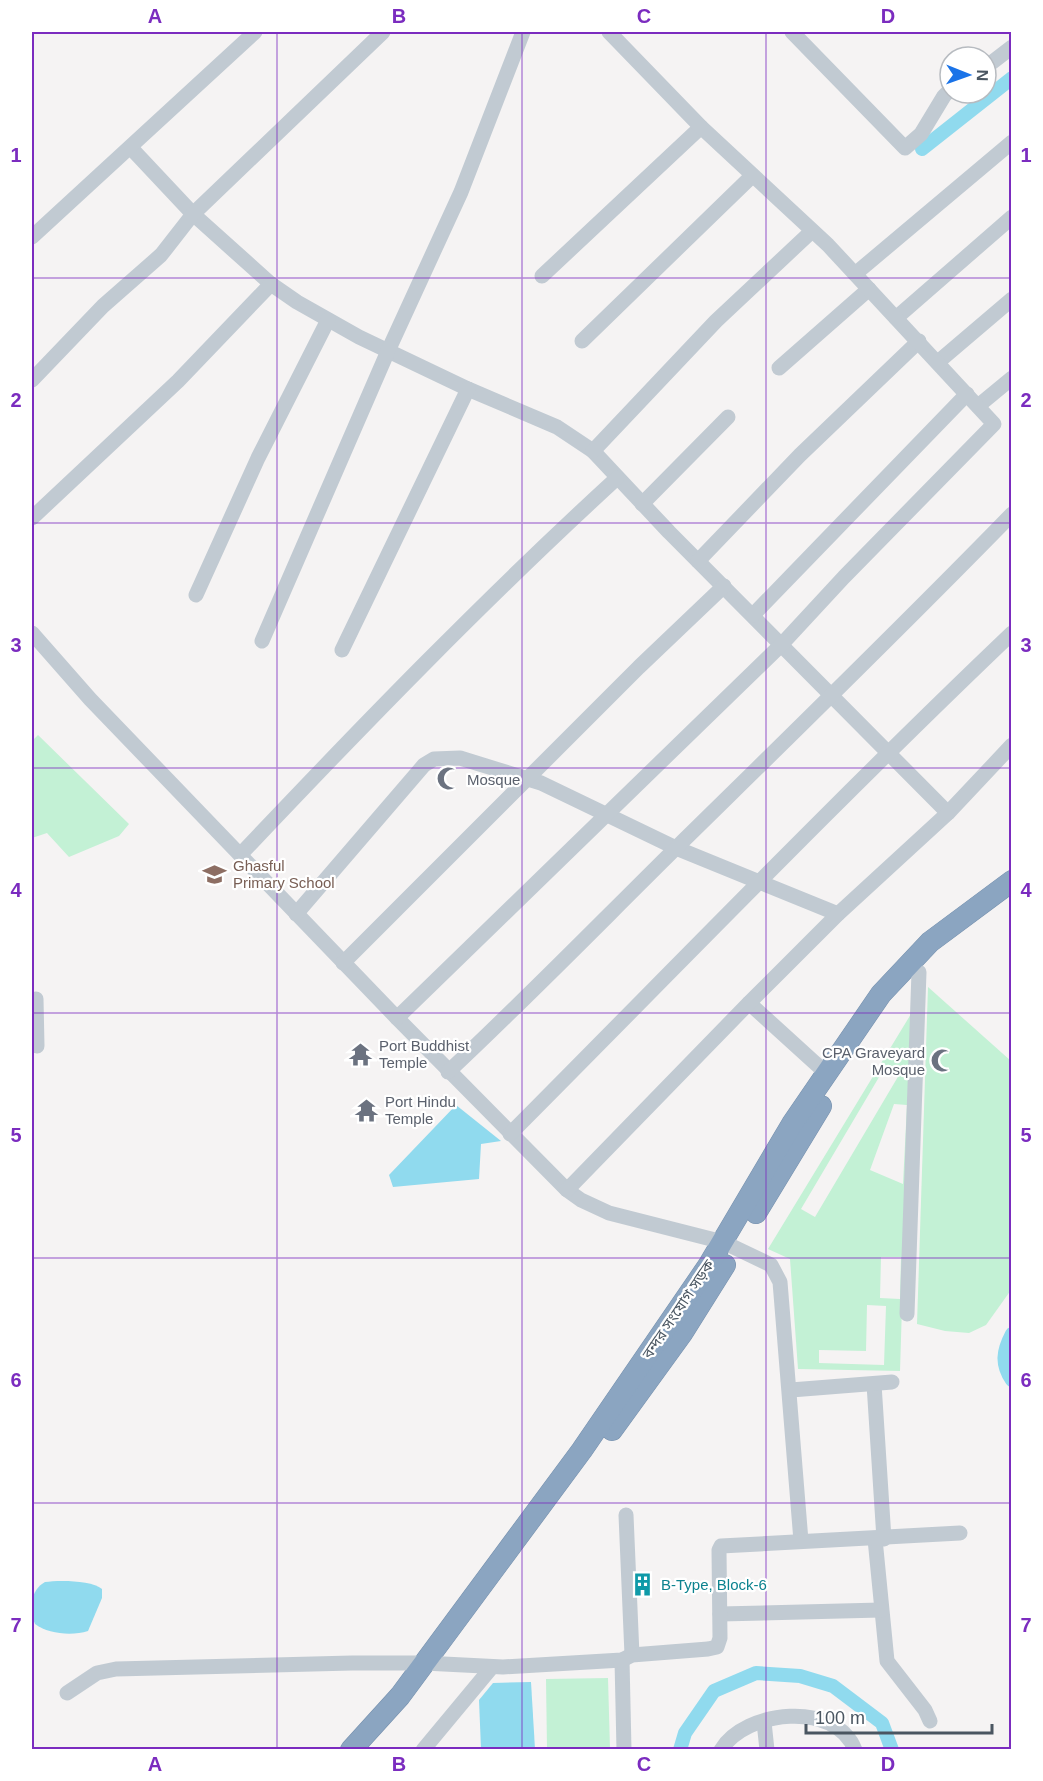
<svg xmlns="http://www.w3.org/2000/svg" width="1043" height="1781" font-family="Helvetica,'Noto Sans Bengali',sans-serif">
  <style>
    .green { fill: #c3f1d5; fill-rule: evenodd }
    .water { fill: #90daee }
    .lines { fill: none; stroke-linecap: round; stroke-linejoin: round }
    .canal { stroke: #90daee; stroke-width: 14 }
    .highway-casing { stroke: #7690ad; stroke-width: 22 }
    .minor { stroke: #c1cad2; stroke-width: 15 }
    .highway { stroke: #8ba5c1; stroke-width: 21 }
    .grid { fill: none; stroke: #7b2cbf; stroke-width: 1.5; stroke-opacity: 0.55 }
    .labels { text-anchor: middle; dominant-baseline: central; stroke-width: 4.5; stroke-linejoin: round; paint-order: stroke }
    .worship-label { font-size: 15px; fill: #5b616d; stroke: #fff; text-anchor: start }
    .education-label { font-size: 15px; fill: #785e54; stroke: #fff; text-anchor: start }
    .street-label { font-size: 15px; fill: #4a5661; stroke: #fff }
    .culture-label { font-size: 15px; fill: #0d838f; stroke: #fff; text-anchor: start }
    .neatline { fill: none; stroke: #7b2cbf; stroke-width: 2 }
    .grid-label { font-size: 20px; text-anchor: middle; font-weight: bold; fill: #7b2cbf }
  </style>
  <rect width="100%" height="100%" fill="#f5f3f3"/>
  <g class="green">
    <polygon points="38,735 129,824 119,836 69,857 47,833 32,838 32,741"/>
    <polygon points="928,987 1011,1061 1011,1290 986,1325 969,1333 945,1331 917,1324"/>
    <path d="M911,1014L900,1371L798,1369L790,1259L768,1249ZM885,1067L899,1075L815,1217L801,1209ZM894,1104L907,1105L903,1184L870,1170ZM881,1257H901L900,1299L880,1298ZM867,1305L886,1306L884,1365L819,1363V1350L866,1351Z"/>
    <polygon points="608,1678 610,1749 547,1749 546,1679"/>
  </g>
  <g class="water">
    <polygon points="456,1105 501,1141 481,1144 479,1179 393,1187 389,1175"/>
    <path d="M45,1582C58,1580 92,1580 102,1589V1598L88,1631C72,1636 48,1634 35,1624C29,1610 30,1590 45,1582Z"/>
    <polygon points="531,1682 535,1749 481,1749 479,1700 493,1683"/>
  </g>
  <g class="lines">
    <g class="canal">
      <polyline points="922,149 1012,78"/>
      <path d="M1012,1334C1003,1351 1001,1364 1012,1380"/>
      <polyline points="680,1750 685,1733 714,1691 756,1673 800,1676 833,1686 882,1723 892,1750"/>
    </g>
    <defs>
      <g id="highway">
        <polyline points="756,1213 821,1106"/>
        <polyline points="612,1430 683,1332 725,1265"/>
        <polyline points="351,1750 400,1696 582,1450 708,1266 792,1124 881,994 930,942 1012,881"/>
      </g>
    </defs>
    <use href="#highway" class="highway-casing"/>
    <g class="minor">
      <polyline points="792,32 905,148 921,134 944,96 950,90"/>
      <polyline points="986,67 1012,47"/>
      <polyline points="131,148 193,214 271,284 297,302 359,337 468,389 557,427 593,451 669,532 948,813"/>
      <polyline points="32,237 255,32"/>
      <polyline points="855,274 1012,142"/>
      <polyline points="542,276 701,127"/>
      <polyline points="896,318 1012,217"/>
      <polyline points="582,341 752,176"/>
      <polyline points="938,362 1012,299"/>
      <polyline points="779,368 869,289"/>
      <polyline points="32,380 103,306 161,255 193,214 383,32"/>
      <polyline points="978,406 1012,378"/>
      <polyline points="593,451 716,321 812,231"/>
      <polyline points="642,504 728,417"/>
      <polyline points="32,518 178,381 271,284"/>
      <polyline points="698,561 800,455 919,341"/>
      <polyline points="196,595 258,458 328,320"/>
      <polyline points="753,615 967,394"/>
      <polyline points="32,633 90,699 397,1018 567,1190 581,1200 609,1213 723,1242 771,1265 780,1282 801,1541"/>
      <polyline points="262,641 388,351 461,192 523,32"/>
      <polyline points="342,650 468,389"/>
      <path d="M241,854C363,725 486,598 617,478"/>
      <polyline points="296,914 424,765 434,759 460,758 541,783 676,848 838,914"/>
      <polyline points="343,963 639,667 724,586"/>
      <polyline points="36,999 37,1046"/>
      <polyline points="749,1003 826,1073"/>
      <polyline points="397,1018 782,644 844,577 994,424 828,245 701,127 609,32"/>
      <path d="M448,1072C527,998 601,922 678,846C790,736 902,627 1012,514"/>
      <path d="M510,1134C677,966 841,796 1012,633"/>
      <polyline points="567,1190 749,1003 838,914 948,813 1012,745"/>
      <polyline points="907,1314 919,972"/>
      <polyline points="874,1384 884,1539"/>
      <polyline points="791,1390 892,1382"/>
      <polyline points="626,1515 632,1655"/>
      <polyline points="875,1539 887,1661 925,1710 930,1721"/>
      <polyline points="720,1614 881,1610"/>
      <polyline points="622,1660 624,1750"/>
      <polyline points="67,1693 97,1673 116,1669 352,1663 424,1663 503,1667 622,1660 632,1655 708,1649 717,1647 720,1638 719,1550 721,1546 960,1533"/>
      <polyline points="764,1722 767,1750"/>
      <polyline points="423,1750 492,1667"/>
      <path d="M721,1750C745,1710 836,1700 855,1750"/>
    </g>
    <use href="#highway" class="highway"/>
  </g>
  <path class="grid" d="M277,32V1750M522,32V1750M766,32V1750M32,278H1012M32,523H1012M32,768H1012M32,1013H1012M32,1258H1012M32,1503H1012"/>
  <defs>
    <symbol id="mosque-bare" viewBox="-9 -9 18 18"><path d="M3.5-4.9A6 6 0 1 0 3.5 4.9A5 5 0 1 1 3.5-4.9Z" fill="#6b7280" stroke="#fff" stroke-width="2.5" paint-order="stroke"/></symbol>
    <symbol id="school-bare" viewBox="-9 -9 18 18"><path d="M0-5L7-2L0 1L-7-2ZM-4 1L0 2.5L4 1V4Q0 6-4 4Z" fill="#8d6e63" stroke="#fff" stroke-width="2.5" paint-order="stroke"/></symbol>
    <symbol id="temple-bare" viewBox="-9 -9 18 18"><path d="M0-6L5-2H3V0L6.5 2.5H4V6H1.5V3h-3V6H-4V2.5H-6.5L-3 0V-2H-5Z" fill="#6b7280" stroke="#fff" stroke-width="2.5" paint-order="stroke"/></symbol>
    <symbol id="building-bare" viewBox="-9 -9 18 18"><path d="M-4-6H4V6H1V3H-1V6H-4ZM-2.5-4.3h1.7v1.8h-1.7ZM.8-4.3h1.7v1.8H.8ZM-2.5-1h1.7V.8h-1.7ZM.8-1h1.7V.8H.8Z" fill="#0f9aa8" stroke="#fff" stroke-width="2.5" paint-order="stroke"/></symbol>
  </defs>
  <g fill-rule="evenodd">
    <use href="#mosque-bare" x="432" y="762" width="33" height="33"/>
    <use href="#school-bare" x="198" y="858" width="33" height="33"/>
    <use href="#temple-bare" x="344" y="1038" width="33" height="33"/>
    <use href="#mosque-bare" x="926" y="1044" width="33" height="33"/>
    <use href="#temple-bare" x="350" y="1094" width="33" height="33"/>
    <use href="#building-bare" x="626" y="1568" width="33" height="33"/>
  </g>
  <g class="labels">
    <g class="worship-label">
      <text x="467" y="779">Mosque</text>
      <text x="379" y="1045">Port Buddhist<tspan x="379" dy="17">Temple</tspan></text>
      <text x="925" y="1052" text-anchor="end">CPA Graveyard<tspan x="925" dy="17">Mosque</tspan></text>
      <text x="385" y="1101">Port Hindu<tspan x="385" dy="17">Temple</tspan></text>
    </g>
    <g class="education-label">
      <text x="233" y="865">Ghasful<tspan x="233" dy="17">Primary School</tspan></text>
    </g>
    <g class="street-label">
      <text transform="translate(678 1309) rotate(-56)">বন্দর সংযোগ সড়ক</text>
    </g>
    <g class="culture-label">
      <text x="661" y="1584">B-Type, Block-6</text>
    </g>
  </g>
  <rect width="1043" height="1781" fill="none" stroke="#ffffff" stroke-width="66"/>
  <g transform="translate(968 75) rotate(91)"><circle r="28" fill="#ffffff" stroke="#b7bbc0" stroke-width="1.5"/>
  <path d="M0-4.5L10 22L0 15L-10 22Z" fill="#1a73e8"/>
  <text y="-9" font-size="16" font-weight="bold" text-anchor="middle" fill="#4a5661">N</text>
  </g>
  <path d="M806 1724v9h186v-9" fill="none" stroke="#4a5661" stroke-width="3"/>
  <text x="815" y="1724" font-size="18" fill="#4a5661" stroke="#ffffff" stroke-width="4.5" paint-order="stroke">100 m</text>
  <rect x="33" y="33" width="977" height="1715" class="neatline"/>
  <g class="grid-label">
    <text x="155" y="23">A</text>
    <text x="399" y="23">B</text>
    <text x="644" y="23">C</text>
    <text x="888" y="23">D</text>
    <text x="16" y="162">1</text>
    <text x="1026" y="162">1</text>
    <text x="16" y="407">2</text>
    <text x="1026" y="407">2</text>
    <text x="16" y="652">3</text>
    <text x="1026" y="652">3</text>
    <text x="16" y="897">4</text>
    <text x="1026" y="897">4</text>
    <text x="16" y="1142">5</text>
    <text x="1026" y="1142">5</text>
    <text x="16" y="1387">6</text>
    <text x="1026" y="1387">6</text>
    <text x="16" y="1632">7</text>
    <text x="1026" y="1632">7</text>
    <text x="155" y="1771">A</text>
    <text x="399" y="1771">B</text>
    <text x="644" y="1771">C</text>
    <text x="888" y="1771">D</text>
  </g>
</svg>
